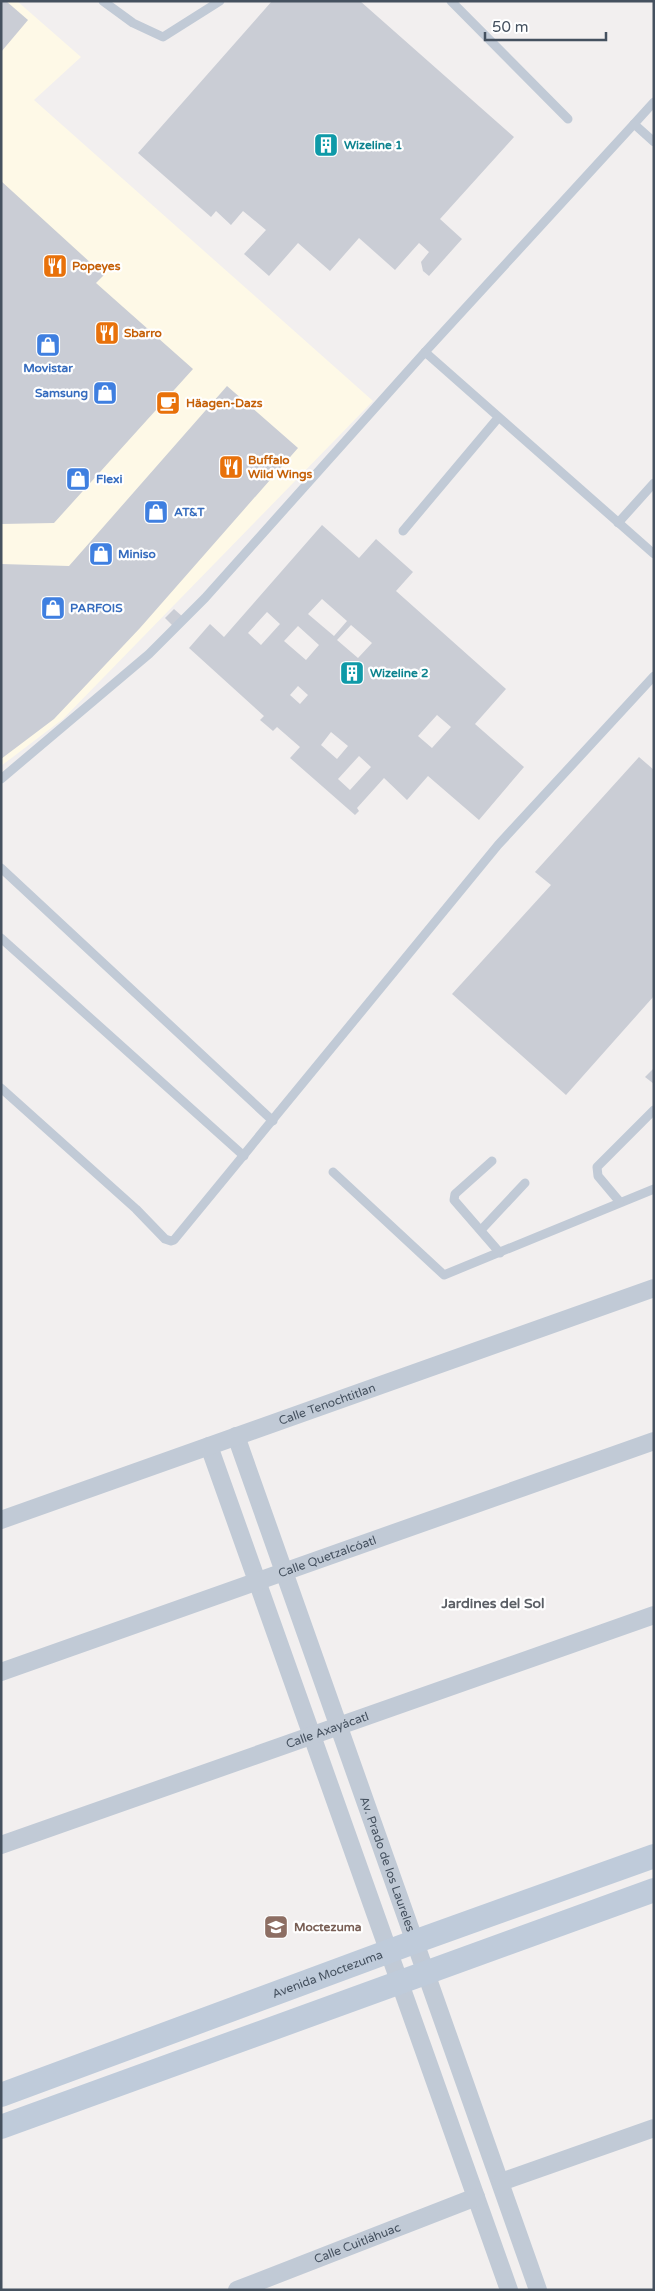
<svg xmlns="http://www.w3.org/2000/svg" width="655" height="2291" font-family="'Varela Round',sans-serif">
  <style>
    .commercial { fill: #fef9e7 }
    .building { fill: #cacdd5; fill-rule: evenodd }
    .lines { fill: none; stroke-linecap: round; stroke-linejoin: round }
    .lane { stroke: #c1cad6; stroke-width: 9 }
    .street { stroke: #c1cad6; stroke-width: 18 }
    .secondary { stroke: #bfcbda; stroke-width: 24 }
    .labels { text-anchor: middle; dominant-baseline: central; stroke-width: 4.5; stroke-linejoin: round; paint-order: stroke }
    .culture-label { font-size: 12px; font-weight: bold; fill: #0d838f; stroke: #fff; text-anchor: start }
    .food-label { font-size: 12px; font-weight: bold; fill: #c56008; stroke: #fff; text-anchor: start }
    .shop-label { font-size: 12px; font-weight: bold; fill: #366cbe; stroke: #fff; text-anchor: start }
    .street-label { font-size: 12px; fill: #45515f; stroke: #fff }
    .education-label { font-size: 12px; font-weight: bold; fill: #785e54; stroke: #fff; text-anchor: start }
    .neighbourhood-label { font-size: 14px; font-weight: bold; fill: #5b5f65; stroke: #fff }
  </style>
  <rect width="100%" height="100%" fill="#f2efef"/>
  <polygon class="commercial" points="1,1 17,1 81,57 34,100 373,401 63,719 1,766"/>
  <g class="building">
    <polygon points="1,1 6,1 28,20 1,52"/>
    <polygon points="272,1 360,1 514,137 440,219 462,239 429,276 423,271 421,262 429,252 419,243 395,270 359,238 330,271 298,243 269,276 244,254 266,230 243,211 231,225 216,211 211,217 138,153"/>
    <polygon points="1,181 104,275 96,283 193,369 54,523 1,524"/>
    <polygon points="227,386 298,448 140,628 54,719 1,759 1,564 69,566"/>
    <path d="M322,525L359,558L376,539L413,572L396,591L506,689L475,724L524,767L479,820L428,776L407,800L384,778L357,808L359,811L355,815L290,758L300,747L277,727L273,731L260,720L264,716L189,648L210,624L224,637ZM322,599L347,621L334,636L308,614ZM267,612L280,624L261,645L248,633ZM351,625L372,643L358,658L337,640ZM298,626L319,645L306,660L284,641ZM298,686L308,695L300,704L290,695ZM437,715L451,727L432,748L418,736ZM331,732L348,746L337,759L321,745ZM359,756L371,767L350,790L338,779Z"/>
    <polygon points="174,609 183,617 174,627 165,618"/>
    <polygon points="639,757 654,770 654,996 566,1095 452,994 551,885 535,872"/>
    <polygon points="654,1068 654,1084 645,1077"/>
  </g>
  <g class="lines">
    <g class="lane">
      <polyline points="103,1 133,23 163,37 220,1"/>
      <polyline points="451,1 568,119"/>
      <polyline points="654,102 634,124 654,142"/>
      <polyline points="425,352 634,124"/>
      <polyline points="618,523 654,483"/>
      <polyline points="403,531 498,418"/>
      <polyline points="1,779 149,654 205,598 425,352 654,554"/>
      <polyline points="1,868 273,1121"/>
      <polyline points="1,938 244,1156"/>
      <polyline points="1,1088 136,1209 165,1239 171,1241 174,1240 498,845 654,676"/>
      <polyline points="492,1161 455,1194 454,1200 500,1253"/>
      <polyline points="333,1172 444,1275 654,1189"/>
      <polyline points="619,1201 598,1176 597,1167 654,1110"/>
      <polyline points="481,1230 525,1183"/>
    </g>
    <g class="street">
      <path id="s1" d="M236,1436L538,2290"/>
      <polyline points="209,1446 509,2290"/>
      <path id="s2" d="M1,1520L654,1288"/>
      <path id="s3" d="M1,1672L654,1441"/>
      <path id="s4" d="M1,1845L654,1615"/>
      <polyline points="501,2182 654,2128"/>
      <path id="s5" d="M237,2290L476,2197"/>
    </g>
    <g class="secondary">
      <path id="s6" d="M1,2095L414,1942L654,1856"/>
      <polyline points="1,2127 654,1890"/>
    </g>
  </g>
  <defs>
    <symbol id="building-square" viewBox="-11 -11 22 22"><rect x="-9" y="-9" width="18" height="18" rx="4" fill="#0f9aa8" stroke="#fff"/><path d="M-4-6H4V6H1V3H-1V6H-4ZM-2.5-4.3h1.7v1.8h-1.7ZM.8-4.3h1.7v1.8H.8ZM-2.5-1h1.7V.8h-1.7ZM.8-1h1.7V.8H.8Z" fill="#fff"/></symbol>
    <symbol id="restaurant-square" viewBox="-11 -11 22 22"><rect x="-9" y="-9" width="18" height="18" rx="4" fill="#e8710a" stroke="#fff"/><path d="M-5-6h1v4h1v-4h1v4h1v-4h1v5L-1.5 .5V6h-2V.5L-5-1ZM5-6V6H3V1.5H1.5Q1.5-4 5-6Z" fill="#fff"/></symbol>
    <symbol id="shop-square" viewBox="-11 -11 22 22"><rect x="-9" y="-9" width="18" height="18" rx="4" fill="#3f7fe0" stroke="#fff"/><path d="M-5-2.5h2.3a2.7 3.5 0 0 1 5.4 0H5L5.5 6h-11ZM-1.5-2.5h3a1.5 2.3 0 0 0-3 0Z" fill="#fff"/></symbol>
    <symbol id="cafe-square" viewBox="-11 -11 22 22"><rect x="-9" y="-9" width="18" height="18" rx="4" fill="#e8710a" stroke="#fff"/><path d="M-5.5-4.5H6V0H3Q3 3.5 0 3.5H-2.5Q-5.5 3.5-5.5 0ZM3-3.2v2h1.7v-2ZM-6 4.5H4V6H-6Z" fill="#fff"/></symbol>
    <symbol id="school-square" viewBox="-11 -11 22 22"><rect x="-9" y="-9" width="18" height="18" rx="4" fill="#8d6e63" stroke="#fff"/><path d="M0-5L7-2L0 1L-7-2ZM-4 1L0 2.5L4 1V4Q0 6-4 4Z" fill="#fff"/></symbol>
  </defs>
  <g fill-rule="evenodd">
    <use href="#building-square" x="312" y="131" width="28" height="28"/>
    <use href="#restaurant-square" x="41" y="252" width="28" height="28"/>
    <use href="#restaurant-square" x="93" y="319" width="28" height="28"/>
    <use href="#shop-square" x="34" y="331" width="28" height="28"/>
    <use href="#shop-square" x="91" y="379" width="28" height="28"/>
    <use href="#cafe-square" x="154" y="389" width="28" height="28"/>
    <use href="#restaurant-square" x="217" y="453" width="28" height="28"/>
    <use href="#shop-square" x="64" y="465" width="28" height="28"/>
    <use href="#shop-square" x="142" y="498" width="28" height="28"/>
    <use href="#shop-square" x="87" y="540" width="28" height="28"/>
    <use href="#shop-square" x="39" y="594" width="28" height="28"/>
    <use href="#building-square" x="338" y="659" width="28" height="28"/>
    <use href="#school-square" x="262" y="1913" width="28" height="28"/>
  </g>
  <g class="labels">
    <g class="culture-label">
      <text x="344" y="145">Wizeline 1</text>
      <text x="370" y="673">Wizeline 2</text>
    </g>
    <g class="food-label">
      <text x="72" y="266">Popeyes</text>
      <text x="124" y="333">Sbarro</text>
      <text x="186" y="403">Häagen-Dazs</text>
      <text x="248" y="460">Buffalo<tspan x="248" dy="14">Wild Wings</tspan></text>
    </g>
    <g class="shop-label">
      <text x="48" y="368" text-anchor="middle">Movistar</text>
      <text x="88" y="393" text-anchor="end">Samsung</text>
      <text x="96" y="479">Flexi</text>
      <text x="174" y="512">AT&amp;T</text>
      <text x="118" y="554">Miniso</text>
      <text x="70" y="608">PARFOIS</text>
    </g>
    <g class="street-label">
      <text stroke="none"><textPath href="#s2" startOffset="346">Calle Tenochtitlan</textPath></text>
      <text stroke="none"><textPath href="#s3" startOffset="346">Calle Quetzalcóatl</textPath></text>
      <text stroke="none"><textPath href="#s4" startOffset="346">Calle Axayácatl</textPath></text>
      <text stroke="none"><textPath href="#s1" startOffset="454">Av. Prado de los Laureles</textPath></text>
      <text stroke="none"><textPath href="#s6" startOffset="348">Avenida Moctezuma</textPath></text>
      <text stroke="none"><textPath href="#s5" startOffset="129">Calle Cuitláhuac</textPath></text>
    </g>
    <g class="education-label">
      <text x="294" y="1927">Moctezuma</text>
    </g>
    <g class="neighbourhood-label">
      <text x="493" y="1603">Jardines del Sol</text>
    </g>
  </g>
  <rect width="655" height="2291" fill="none" stroke="#45515f" stroke-width="5"/>
  <path d="M485 32v8h121v-8" fill="none" stroke="#45515f" stroke-width="2.5"/>
  <text x="492" y="32" font-size="15" fill="#45515f" stroke="#ffffff" stroke-width="4" paint-order="stroke">50 m</text>
</svg>
